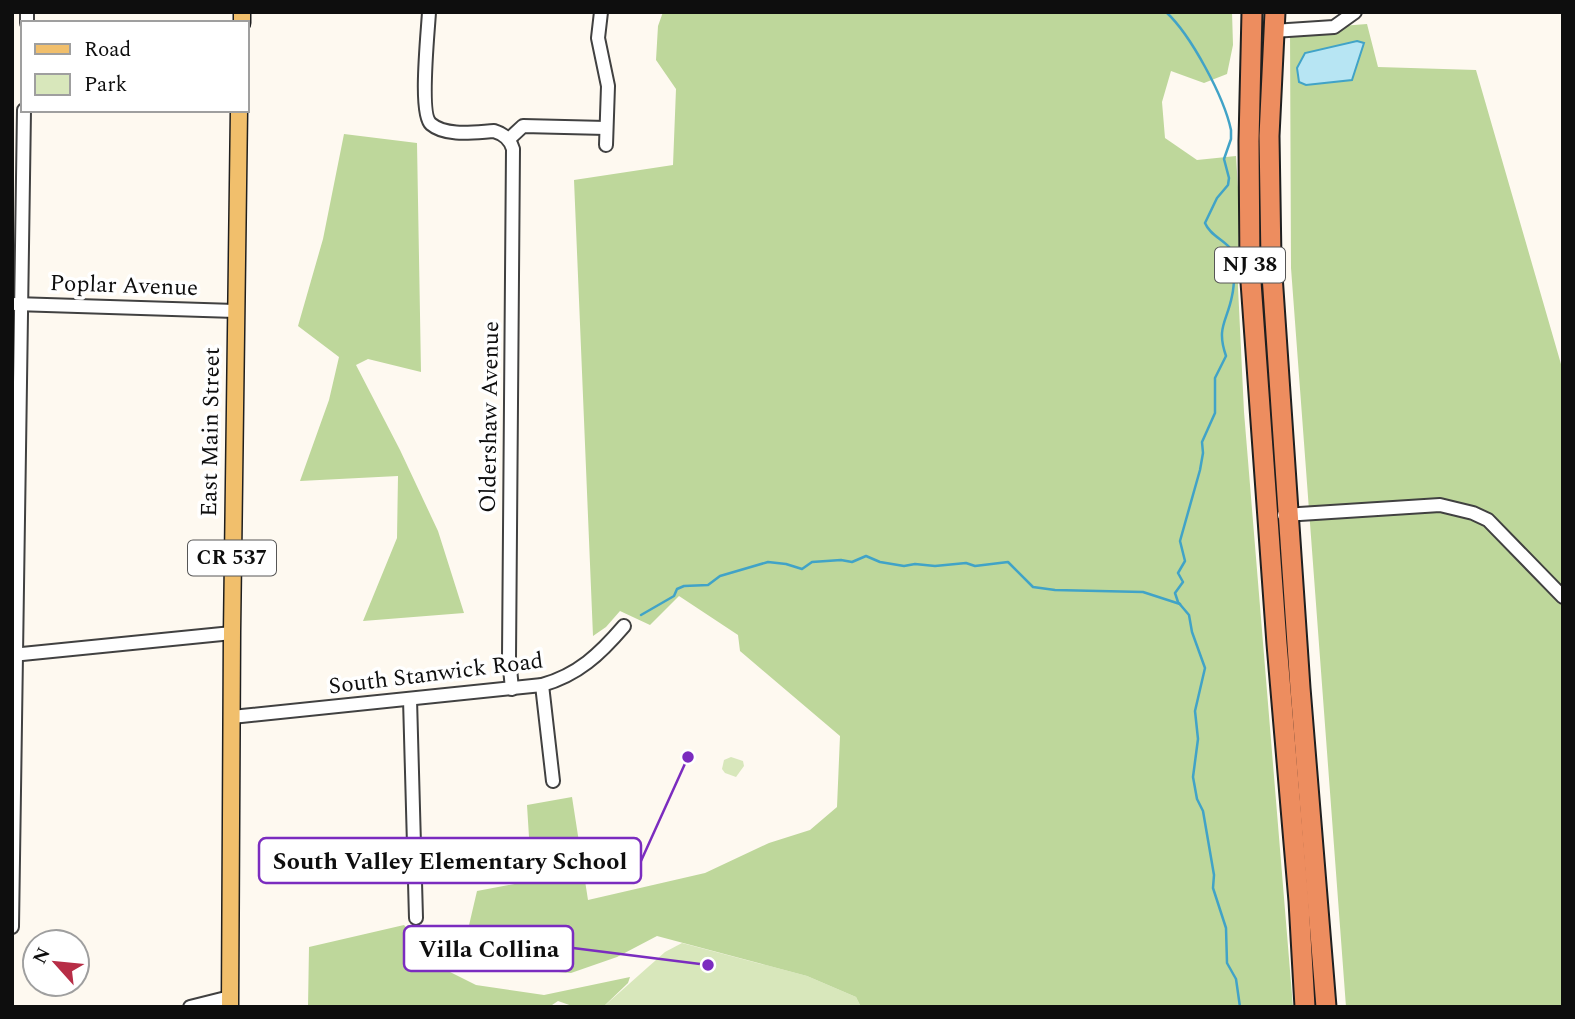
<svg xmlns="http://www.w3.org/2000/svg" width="1575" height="1019" font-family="Spectral,serif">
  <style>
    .green { fill: #d8e7bb }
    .forest { fill: #bed79b }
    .water { fill: #b7e5f3; stroke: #41a3c7; stroke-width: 2 }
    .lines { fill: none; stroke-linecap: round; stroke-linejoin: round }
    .stream { stroke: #41a3c7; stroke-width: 2.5 }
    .minor-casing { stroke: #414141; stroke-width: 16 }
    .major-casing { stroke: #1f1f1f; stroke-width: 19 }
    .highway-casing { stroke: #1f1f1f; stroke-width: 23 }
    .minor { stroke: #fff; stroke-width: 12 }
    .major { stroke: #f1bf6c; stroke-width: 16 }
    .highway { stroke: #ed8d5f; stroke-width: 19 }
    .labels { text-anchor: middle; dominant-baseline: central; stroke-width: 7; stroke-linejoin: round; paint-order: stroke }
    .shield { fill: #fff; stroke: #565656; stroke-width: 2 }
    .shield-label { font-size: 21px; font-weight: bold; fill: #0e0e0e }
    .street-label { font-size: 23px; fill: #0e0e0e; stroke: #fff }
    .leader { fill: none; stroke: #7b2cbf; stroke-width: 2.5 }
    .callout-dot { fill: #7b2cbf; stroke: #fff; stroke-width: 2.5 }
    .callout { fill: #fff; stroke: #7b2cbf; stroke-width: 2.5 }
    .callout-label { font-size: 24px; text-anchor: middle; font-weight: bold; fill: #0e0e0e }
  </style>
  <rect width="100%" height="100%" fill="#fef9f0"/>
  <g class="green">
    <polygon points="731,757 743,761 744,766 736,777 725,773 722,769 724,760"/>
    <polygon points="682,943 807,976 856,997 861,1007 603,1007 665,952"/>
  </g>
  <g class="forest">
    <polygon points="663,12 1232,12 1233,45 1227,74 1204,83 1171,71 1162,102 1165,138 1197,160 1236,156 1239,204 1238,287 1244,412 1293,1007 861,1007 856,997 807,976 657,936 617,957 571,973 508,968 463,951 477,891 520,883 531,869 527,805 572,797 588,900 705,873 769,843 810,830 837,807 840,736 740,651 738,635 679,596 650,625 620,611 606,627 593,636 574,180 673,165 676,89 656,60 658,26"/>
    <polygon points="1367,24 1378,67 1476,70 1563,371 1563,1007 1346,1007 1291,268 1290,30"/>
    <polygon points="344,134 417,143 421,372 368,359 356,365 400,450 438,531 464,613 363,621 397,538 398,476 300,481 329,400 339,357 298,326 323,239"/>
    <polygon points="404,925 442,968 476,985 544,995 630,977 628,983 603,1007 575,1007 558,1001 549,1007 308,1007 309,947"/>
  </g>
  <polygon class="water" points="1357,41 1364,43 1352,80 1306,85 1299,82 1297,68 1305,53"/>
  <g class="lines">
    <g class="stream">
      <path d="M1166,12C1191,35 1224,97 1231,130V139L1224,159L1229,178L1228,185L1217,198L1205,223C1211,238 1230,241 1235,257C1234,269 1235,284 1232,296C1227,322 1216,327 1226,356L1215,378V413L1202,442L1203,453L1200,470L1180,541L1185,561L1178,573L1183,582L1175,593L1178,602L1189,615L1192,632L1205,668L1195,711L1198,739L1193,777L1197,799L1203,811L1214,875L1213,888L1226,928L1227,963L1236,979L1240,1007"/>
      <polyline points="641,615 674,596 677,589 684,586 708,585 720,576 768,562 786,564 802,569 812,562 841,560 852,562 866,556 880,562 904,566 915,564 935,566 966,563 975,566 1008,562 1033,587 1055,590 1143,592 1180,604"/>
    </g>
    <defs>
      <g id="minor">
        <path d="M429,12C428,32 419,114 431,124C446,137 476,132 494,131C504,134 510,139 513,149L509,658L512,689"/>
        <polyline points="601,12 598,38 608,86 606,145"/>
        <polyline points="27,23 27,12"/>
        <polyline points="1273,31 1334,27 1355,12"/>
        <polyline points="509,139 523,126 606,128"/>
        <polyline points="15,304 235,311"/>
        <polyline points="1284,515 1440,505 1473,513 1488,520 1563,597"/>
        <polyline points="12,655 232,633"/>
        <polyline points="542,685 553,781"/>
        <polyline points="410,699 416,918"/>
        <path d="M232,717L542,685C578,675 600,654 624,626"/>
        <polyline points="12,927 24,110"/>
        <polyline points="190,1007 230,997"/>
      </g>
      <g id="major">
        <polyline points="242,23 242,12"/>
        <polyline points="230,1007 232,633 239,110"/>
      </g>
      <g id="highway">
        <polyline points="1252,12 1249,141 1250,268 1277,644 1299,901 1305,1007"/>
        <polyline points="1275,12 1269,136 1271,260 1300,688 1326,1007"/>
      </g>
    </defs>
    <use href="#minor" class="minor-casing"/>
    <use href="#major" class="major-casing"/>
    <use href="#highway" class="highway-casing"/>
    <use href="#minor" class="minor"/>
    <use href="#major" class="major"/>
    <use href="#highway" class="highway"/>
  </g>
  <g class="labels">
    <g class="shield">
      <rect x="1215" y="247.5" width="70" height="35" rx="5"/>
      <rect x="188" y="540.5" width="88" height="35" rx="5"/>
    </g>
    <g class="shield-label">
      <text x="1250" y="265">NJ 38</text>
      <text x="232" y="558">CR 537</text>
    </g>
    <g class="street-label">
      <text transform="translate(124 286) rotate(2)">Poplar Avenue</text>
      <text transform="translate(490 417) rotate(-89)">Oldershaw Avenue</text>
      <text transform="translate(211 432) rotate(-89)">East Main Street</text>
      <text transform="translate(436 674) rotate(-7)">South Stanwick Road</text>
    </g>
  </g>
  <path class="leader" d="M688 757L641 861M708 965L573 948"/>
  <g class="callout-dot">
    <circle cx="688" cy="757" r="7"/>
    <circle cx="708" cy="965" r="7"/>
  </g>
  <g class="callout">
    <rect x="259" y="838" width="382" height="45" rx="7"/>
    <rect x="404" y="926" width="169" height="45" rx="7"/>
  </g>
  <g class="callout-label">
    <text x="450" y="869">South Valley Elementary School</text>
    <text x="489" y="957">Villa Collina</text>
  </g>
  <rect width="1575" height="1019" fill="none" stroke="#0e0e0e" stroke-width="28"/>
  <rect x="21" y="21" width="228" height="91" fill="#ffffff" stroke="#9f9f9f" stroke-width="2"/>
  <rect x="35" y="44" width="35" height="10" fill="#f1bf6c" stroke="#9f9f9f" stroke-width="2"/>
  <text x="84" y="56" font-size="21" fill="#0e0e0e">Road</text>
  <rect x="35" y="74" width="35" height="21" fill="#d8e7bb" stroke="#9f9f9f" stroke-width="2"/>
  <text x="84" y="91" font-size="21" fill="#0e0e0e">Park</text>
  <g transform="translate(56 963) rotate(297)"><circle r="33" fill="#ffffff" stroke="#9f9f9f" stroke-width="2"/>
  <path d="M0-5L12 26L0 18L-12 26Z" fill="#b72d46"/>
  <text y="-10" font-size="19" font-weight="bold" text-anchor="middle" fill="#0e0e0e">N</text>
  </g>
</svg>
